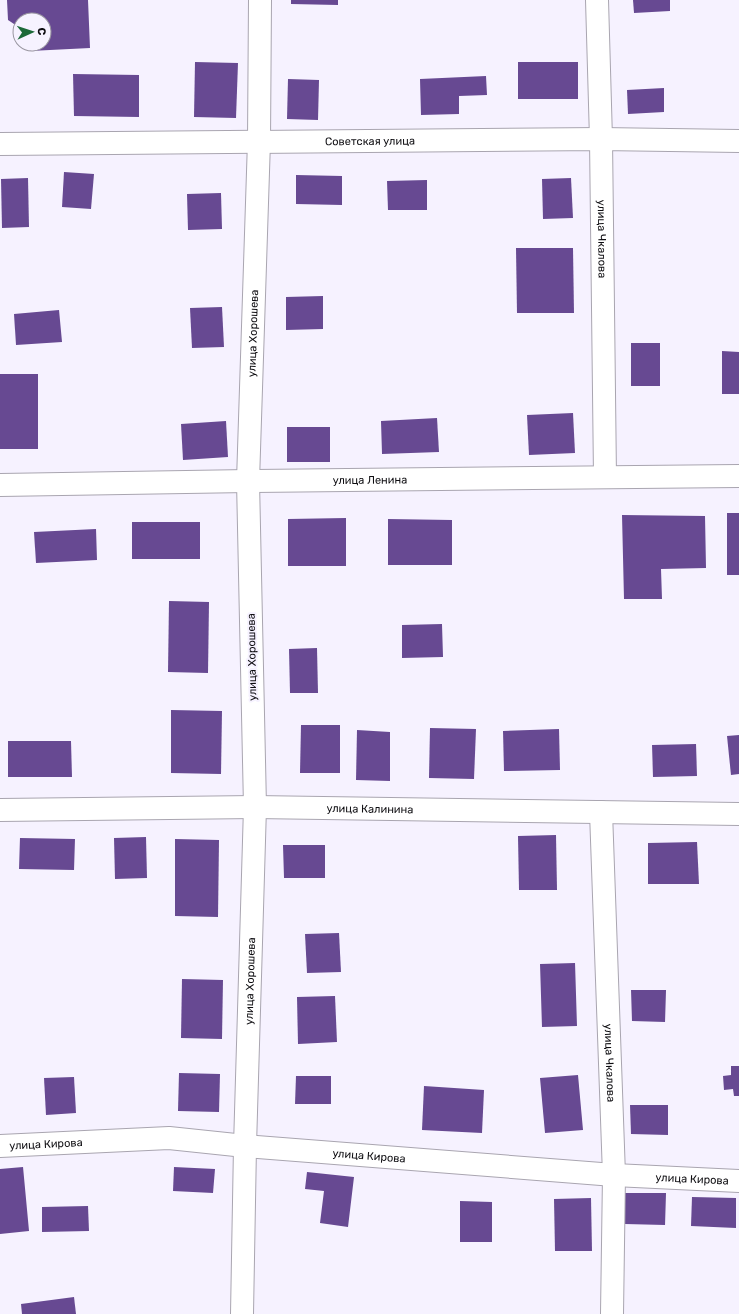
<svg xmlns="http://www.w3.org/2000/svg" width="739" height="1314" font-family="Rubik,sans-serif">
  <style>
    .building { fill: #674992 }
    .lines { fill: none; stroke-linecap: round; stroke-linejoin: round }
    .minor-casing { stroke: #a9a5b0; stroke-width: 24 }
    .tertiary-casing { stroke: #a9a5b0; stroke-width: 24 }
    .secondary-casing { stroke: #a9a5b0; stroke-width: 24 }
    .minor { stroke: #fff; stroke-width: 22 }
    .tertiary { stroke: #fff; stroke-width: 22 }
    .secondary { stroke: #fff; stroke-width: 22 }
    .labels { text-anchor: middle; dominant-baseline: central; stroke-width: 4; stroke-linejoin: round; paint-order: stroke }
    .street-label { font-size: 11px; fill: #0e0d11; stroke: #f6f2ff }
  </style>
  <rect width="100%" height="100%" fill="#f6f2ff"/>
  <g class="building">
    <polygon points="7,0 88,0 90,48 30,51 30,44 44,44 44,20 20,20 20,28 8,20"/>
    <polygon points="291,0 338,0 338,5 291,4"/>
    <polygon points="633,0 670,0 670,11 634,13"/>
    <polygon points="195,62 238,63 236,118 194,117"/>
    <rect x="518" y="62" width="60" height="37"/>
    <polygon points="73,74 139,75 139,117 74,116"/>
    <polygon points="486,76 487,95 459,96 459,114 421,115 420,79"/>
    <polygon points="288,79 319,80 318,120 287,119"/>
    <polygon points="664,88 664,112 628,114 627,90"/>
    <polygon points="64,172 94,174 91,209 62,207"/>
    <polygon points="296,175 342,176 342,205 296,204"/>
    <polygon points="28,178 29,227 2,228 1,179"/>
    <polygon points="571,178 573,218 543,219 542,179"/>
    <polygon points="427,180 427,210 388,210 387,181"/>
    <polygon points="221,193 222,229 188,230 187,194"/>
    <polygon points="516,248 573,248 574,313 517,313"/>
    <polygon points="323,296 323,329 286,330 286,297"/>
    <polygon points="222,307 224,347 192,348 190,308"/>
    <polygon points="59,310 62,342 16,345 14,314"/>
    <rect x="631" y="343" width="29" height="43"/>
    <polygon points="722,351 739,352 739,394 722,394"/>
    <rect x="0" y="374" width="38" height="75"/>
    <polygon points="573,413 575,453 529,455 527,415"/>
    <polygon points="437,418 439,452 382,454 381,421"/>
    <polygon points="226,421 228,457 183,460 181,424"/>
    <rect x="287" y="427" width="43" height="35"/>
    <rect x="727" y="513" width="12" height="62"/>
    <polygon points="622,515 705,516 706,568 661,569 662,599 624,599"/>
    <polygon points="346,518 346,566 288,566 288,519"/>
    <polygon points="388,519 452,520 452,565 388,565"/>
    <rect x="132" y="522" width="68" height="37"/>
    <polygon points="96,529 97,560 36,563 34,532"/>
    <polygon points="169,601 209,602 208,673 168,672"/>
    <polygon points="442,624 443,657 402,658 402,625"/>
    <polygon points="317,648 318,693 290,693 289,649"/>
    <polygon points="171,710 222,711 221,774 171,773"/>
    <polygon points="301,725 340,725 340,773 300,773"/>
    <polygon points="430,728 476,729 474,779 429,778"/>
    <polygon points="559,729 560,770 504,771 503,731"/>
    <polygon points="357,730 390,732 390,781 356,780"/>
    <polygon points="739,735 739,774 731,775 727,736"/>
    <polygon points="8,741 71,741 72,777 8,777"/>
    <polygon points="696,744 697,776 653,777 652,745"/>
    <polygon points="556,835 557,890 519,890 518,836"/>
    <polygon points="146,837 147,878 115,879 114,838"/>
    <polygon points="20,838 75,839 74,870 19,869"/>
    <polygon points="175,839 219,840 218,917 175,916"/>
    <polygon points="697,842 699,884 648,884 648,843"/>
    <polygon points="283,845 325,845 325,878 284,878"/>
    <polygon points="339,933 341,972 307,973 305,934"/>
    <polygon points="575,963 577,1026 542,1027 540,964"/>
    <polygon points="182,979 223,980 222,1039 181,1038"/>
    <polygon points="631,990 666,990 665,1022 632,1021"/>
    <polygon points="335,996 337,1042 298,1044 297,997"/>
    <polygon points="731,1066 739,1066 739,1096 734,1096 733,1089 724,1090 723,1076 731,1075"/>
    <polygon points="179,1073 220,1074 219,1112 178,1111"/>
    <polygon points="578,1075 583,1130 545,1133 540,1078"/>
    <polygon points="296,1076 331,1076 331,1104 295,1104"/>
    <polygon points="74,1077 76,1113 46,1115 44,1078"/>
    <polygon points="424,1086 484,1090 482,1133 422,1130"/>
    <polygon points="630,1105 668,1105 668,1135 631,1134"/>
    <polygon points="23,1167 29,1231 0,1234 0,1169"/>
    <polygon points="174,1167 215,1169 213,1193 173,1191"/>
    <polygon points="307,1172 354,1177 348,1227 320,1223 324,1191 305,1189"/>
    <polygon points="625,1193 666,1193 665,1225 625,1224"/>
    <polygon points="692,1197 736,1198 736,1228 691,1226"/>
    <polygon points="591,1198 592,1251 555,1251 554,1199"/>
    <polygon points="460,1201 492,1202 492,1242 460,1242"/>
    <polygon points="88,1206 89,1231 42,1232 42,1207"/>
    <polygon points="74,1297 76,1314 22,1314 21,1304"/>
  </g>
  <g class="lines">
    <defs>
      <g id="minor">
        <path id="s1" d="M597,0L601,139L605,477"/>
        <path id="s2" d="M0,144L601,139L739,141"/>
        <polyline points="0,810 255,807"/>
        <path id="s3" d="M601,812L614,1175L612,1314"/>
        <path id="s4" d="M0,1146L169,1138L245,1146L614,1175L739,1181"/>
      </g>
      <g id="tertiary">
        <path id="s5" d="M255,807L739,814"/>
        <path id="s6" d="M242,1314L245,1146L255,807L248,481L259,141L260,0"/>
      </g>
      <g id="secondary">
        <path id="s7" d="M0,485L248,481L739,476"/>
      </g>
    </defs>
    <use href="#minor" class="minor-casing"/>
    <use href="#tertiary" class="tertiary-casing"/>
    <use href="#secondary" class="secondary-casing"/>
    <use href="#minor" class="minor"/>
    <use href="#tertiary" class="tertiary"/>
    <use href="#secondary" class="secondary"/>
  </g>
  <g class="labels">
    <g class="street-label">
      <text stroke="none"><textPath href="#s2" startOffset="370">Советская улица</textPath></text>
      <text stroke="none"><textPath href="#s1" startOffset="239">улица Чкалова</textPath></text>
      <text stroke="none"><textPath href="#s6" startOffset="981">улица Хорошева</textPath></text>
      <text stroke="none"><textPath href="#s7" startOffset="370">улица Ленина</textPath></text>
      <text transform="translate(252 657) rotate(-91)">улица Хорошева</text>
      <text stroke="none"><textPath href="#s5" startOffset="115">улица Калинина</textPath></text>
      <text stroke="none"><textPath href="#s6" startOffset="333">улица Хорошева</textPath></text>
      <text stroke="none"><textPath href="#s3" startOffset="251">улица Чкалова</textPath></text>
      <text stroke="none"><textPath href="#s4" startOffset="46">улица Кирова</textPath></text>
      <text stroke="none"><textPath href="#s4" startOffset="370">улица Кирова</textPath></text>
      <text stroke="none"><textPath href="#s4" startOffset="694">улица Кирова</textPath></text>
    </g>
  </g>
  <g transform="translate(32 32) rotate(87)"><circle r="19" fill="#f6f2ff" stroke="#9996a0"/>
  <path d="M0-3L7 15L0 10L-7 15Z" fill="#1c6938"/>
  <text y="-6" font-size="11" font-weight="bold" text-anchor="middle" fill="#0e0d11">С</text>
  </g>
</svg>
